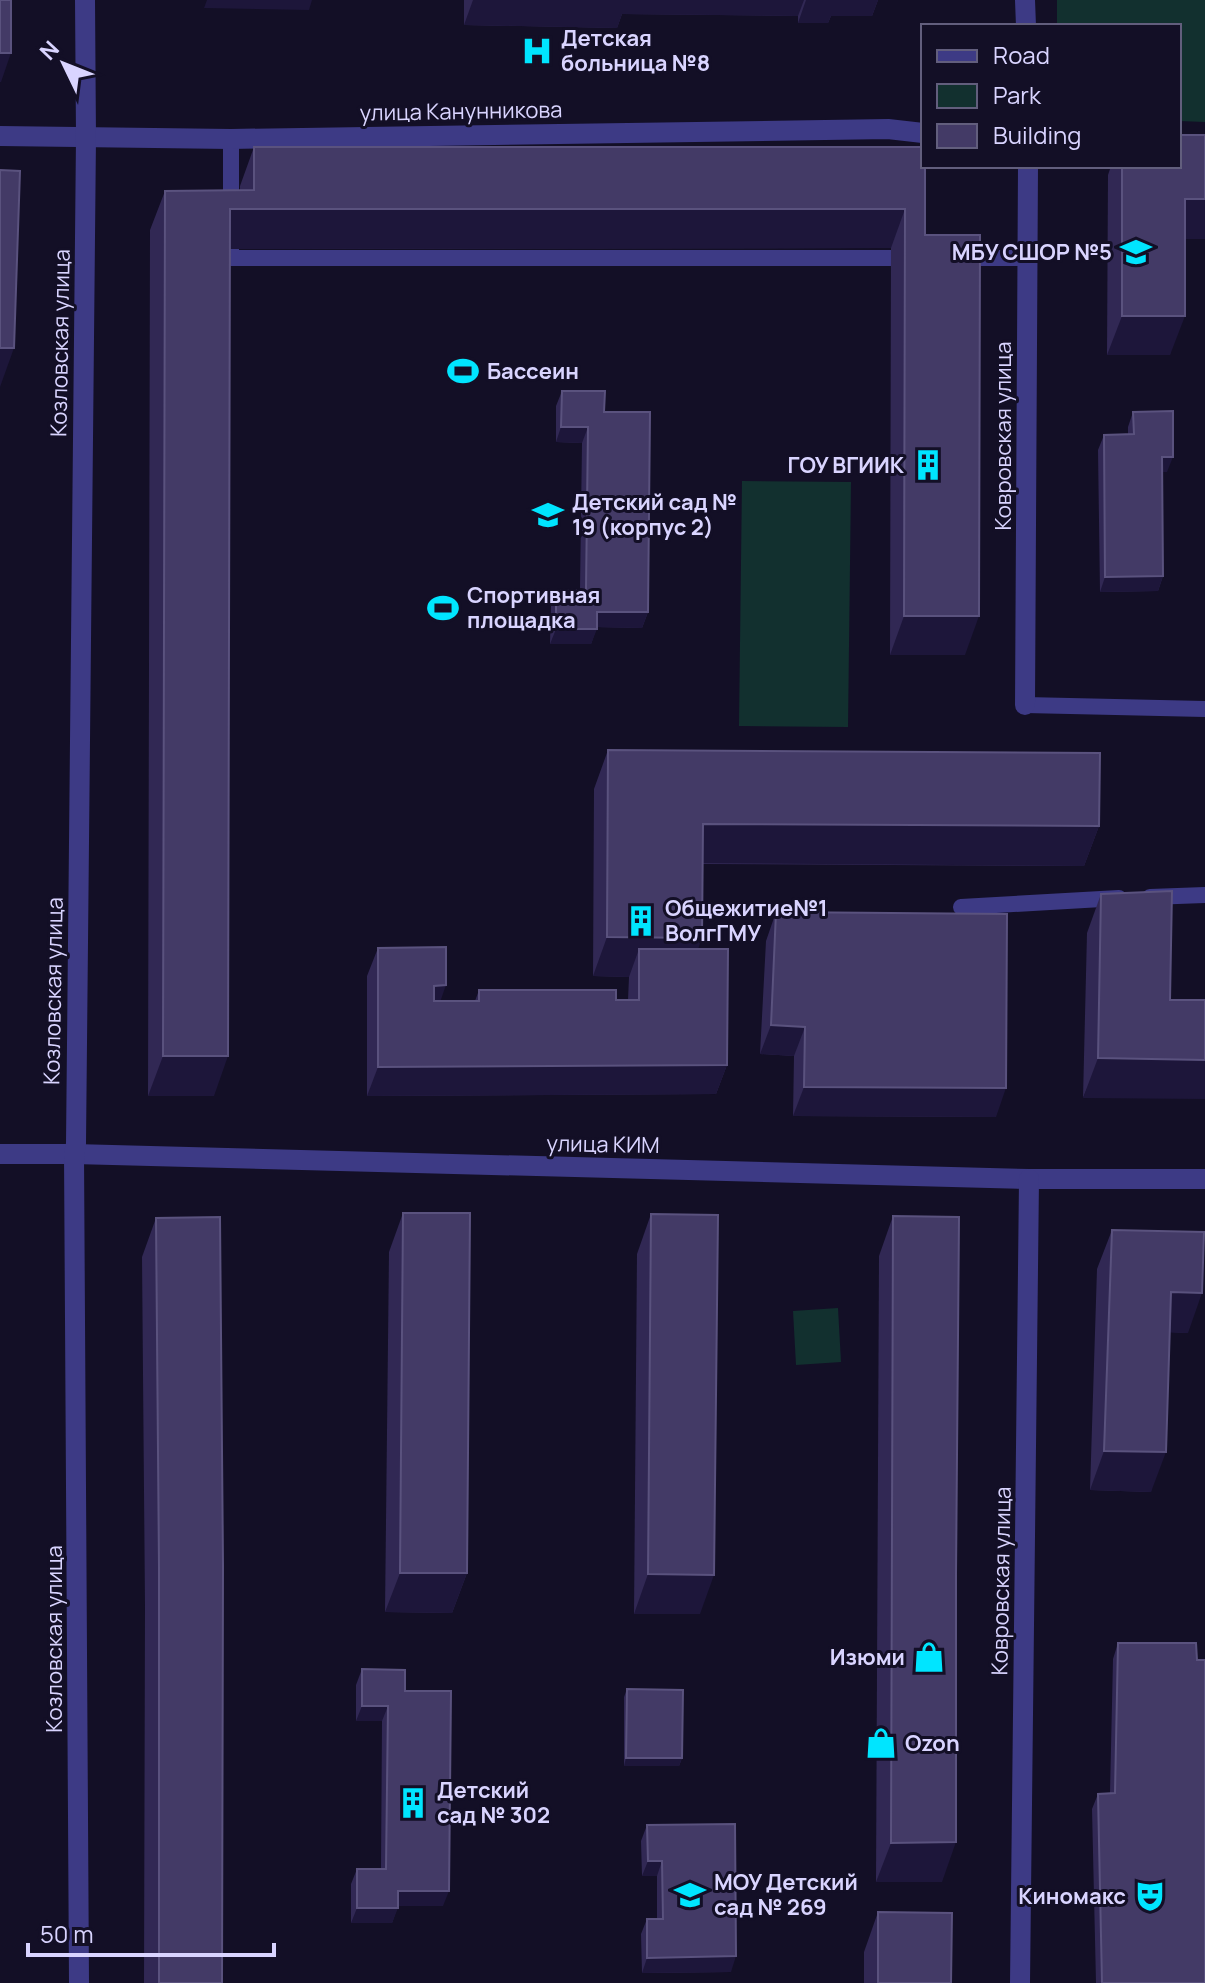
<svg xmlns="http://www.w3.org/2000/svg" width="1205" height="1983" font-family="Manrope,sans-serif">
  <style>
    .green { fill: #12302f }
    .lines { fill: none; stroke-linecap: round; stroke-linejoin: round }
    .service { stroke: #3d3a85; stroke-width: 16 }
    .minor { stroke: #3d3a85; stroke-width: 20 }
    .tertiary { stroke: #3d3a85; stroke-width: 20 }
    .wall { fill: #312854 }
    .shaded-wall { fill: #1d163a }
    .building { fill: #433a66; stroke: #5a527e; stroke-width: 2 }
    .labels { text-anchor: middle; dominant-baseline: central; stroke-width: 6; stroke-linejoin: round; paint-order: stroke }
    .poi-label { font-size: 22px; font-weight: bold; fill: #d9d4ff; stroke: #130f26; text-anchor: start }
    .street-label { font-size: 22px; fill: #d9d4ff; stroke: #130f26 }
  </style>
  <rect width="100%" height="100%" fill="#130f26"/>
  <g class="green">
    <polygon points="1057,0 1205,0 1205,122 1179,121 1179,26 1057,26"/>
    <polygon points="742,481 851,482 848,727 739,726"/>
    <polygon points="838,1308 841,1362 796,1365 793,1311"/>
  </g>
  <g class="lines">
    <g class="service">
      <polyline points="231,139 231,258 910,258"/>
      <polyline points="961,258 1028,258"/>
      <polyline points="1025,705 1205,709"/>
      <polyline points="1150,897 1205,895"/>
      <polyline points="961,907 1119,898"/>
    </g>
    <g class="minor">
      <polyline points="1025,0 1026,26"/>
      <polyline points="0,136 231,139 888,129 923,133"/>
      <polyline points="1025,705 1028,166"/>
      <polyline points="0,1154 74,1154 1029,1179 1205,1179"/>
      <polyline points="1020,1983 1029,1179"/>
    </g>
    <polyline class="tertiary" points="79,1983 74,1154 76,1144 86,137 85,0"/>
  </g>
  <g class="wall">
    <polygon points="464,0 878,0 872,16 831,16 828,23 798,23 798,16 622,14 617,28 464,25"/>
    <polygon points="254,147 923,147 925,235 965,655 890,655 891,248 230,249 214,1096 148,1096 150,230 165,191 240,190 240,186"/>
    <polygon points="1111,166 1179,166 1185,239 1170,355 1107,355 1108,175"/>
    <polygon points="562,391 604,412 648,612 642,628 597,627 591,644 550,644 551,606 556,590 580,590 582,443 556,442 556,406"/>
    <polygon points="1133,412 1167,472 1162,472 1163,576 1158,591 1100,592 1098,450 1104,435 1128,434 1128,427"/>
    <polygon points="608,750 1099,826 1084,866 703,864 698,949 727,1065 716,1094 367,1096 367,976 378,948 441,1001 475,1001 479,990 628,1000 629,977 593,976 594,789"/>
    <polygon points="1172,891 1083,1098 1087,933 1101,894"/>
    <polygon points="776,912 996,1117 793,1116 794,1056 760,1054 766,941"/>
    <polygon points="403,1213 467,1573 452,1613 385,1612 389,1252"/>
    <polygon points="651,1214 700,1614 634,1614 637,1254"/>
    <polygon points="893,1216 942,1882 876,1882 879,1256"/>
    <polygon points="156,1218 222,1983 144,1983 145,1606 142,1257"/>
    <polygon points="1112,1230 1188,1333 1170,1332 1151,1492 1090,1490 1097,1269"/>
    <polygon points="1118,1643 1205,1983 1096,1983 1092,1809 1098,1794 1110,1793 1113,1659"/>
    <polygon points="362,1669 405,1691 443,1906 398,1906 392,1923 351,1923 351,1884 357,1869 381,1869 382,1721 356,1721 356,1685"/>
    <polygon points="627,1689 682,1758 679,1766 624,1766 624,1697"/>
    <polygon points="647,1825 731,1972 642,1973 641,1934 647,1919 657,1919 657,1876 642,1876 641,1841"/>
    <polygon points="878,1912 951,1983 864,1983 864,1952"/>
  </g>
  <g class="shaded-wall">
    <polygon points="207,0 312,0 309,10 204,8"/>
    <polygon points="473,0 804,0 798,16 622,14 617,28 464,25"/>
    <polygon points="806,0 878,0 872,16 831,16 828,23 798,23"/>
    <polygon points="0,53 11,53 1,82 0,82"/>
    <polygon points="1185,199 1205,199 1205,239 1170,239"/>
    <polygon points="230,209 905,209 891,248 216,249"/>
    <polygon points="1122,316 1185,316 1170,355 1107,355"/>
    <polygon points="0,348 14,348 0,387"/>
    <polygon points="561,427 588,427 582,443 556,442"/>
    <polygon points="1162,457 1173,457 1167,472 1156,472"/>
    <polygon points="1163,576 1158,591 1100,592 1105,577"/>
    <polygon points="597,612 648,612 642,628 592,627"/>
    <polygon points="904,616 979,616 965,655 890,655"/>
    <polygon points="556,629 597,629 591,644 550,644"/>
    <polygon points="703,824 1099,826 1084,866 689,863"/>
    <polygon points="607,937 702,938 688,977 639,949 629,977 593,976"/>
    <polygon points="446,985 436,1014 424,1015 434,986"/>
    <polygon points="771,1025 805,1027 794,1056 760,1054"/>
    <polygon points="163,1056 228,1056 214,1096 148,1096"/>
    <polygon points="1098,1058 1205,1060 1205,1099 1083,1098"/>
    <polygon points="727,1065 716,1094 367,1096 378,1067"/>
    <polygon points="804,1087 1006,1088 996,1117 793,1116"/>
    <polygon points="1171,1292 1202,1293 1188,1333 1157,1332"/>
    <polygon points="1104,1451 1166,1452 1151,1492 1090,1490"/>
    <polygon points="400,1573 467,1573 452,1613 385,1612"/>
    <polygon points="648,1574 714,1575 700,1614 634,1614"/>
    <polygon points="362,1706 388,1706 382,1721 356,1721"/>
    <polygon points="626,1758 682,1758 679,1766 624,1766"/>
    <polygon points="956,1842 942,1882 876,1882 891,1843"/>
    <polygon points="648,1861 662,1861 657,1876 642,1876"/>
    <polygon points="398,1891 449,1891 443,1906 392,1906"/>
    <polygon points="357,1908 398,1908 392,1923 351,1923"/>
    <polygon points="736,1956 731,1972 642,1973 647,1958"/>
  </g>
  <g class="building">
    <rect x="0" y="0" width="11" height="53"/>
    <polygon points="1179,135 1205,135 1205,199 1185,199 1185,316 1122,316 1122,166 1179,166"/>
    <polygon points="254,147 923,147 923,166 925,166 925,235 980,235 979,616 904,616 905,209 230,209 228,1056 163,1056 165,191 254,190"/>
    <polygon points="0,170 20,171 14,348 0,348"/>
    <polygon points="562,391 605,391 604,412 650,412 648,612 597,612 597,629 556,629 556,590 586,590 588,427 561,427"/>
    <polygon points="1173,411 1173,457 1162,457 1163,576 1105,577 1104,435 1134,434 1133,412"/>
    <polygon points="608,750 1100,753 1099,826 703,824 702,938 607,937"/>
    <polygon points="1172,891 1170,1000 1205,1000 1205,1060 1098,1058 1101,894"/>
    <polygon points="776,912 1007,914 1006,1088 804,1087 805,1027 771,1025"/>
    <polygon points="446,947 446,985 434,986 434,1001 479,1001 479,990 616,990 616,1000 639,1000 639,949 728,949 727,1065 378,1067 378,948"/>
    <polygon points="403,1213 470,1213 467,1573 400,1573"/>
    <polygon points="651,1214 718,1215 714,1575 648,1574"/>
    <polygon points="893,1216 959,1217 956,1575 956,1842 891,1843"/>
    <polygon points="220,1217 223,1566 222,1983 159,1983 159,1567 156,1218"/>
    <polygon points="1112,1230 1204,1232 1202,1293 1171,1292 1166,1452 1104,1451"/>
    <polygon points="1118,1643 1196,1643 1197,1660 1205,1660 1205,1983 1102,1983 1098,1794 1115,1793"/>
    <polygon points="362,1669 405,1670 405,1691 451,1691 449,1891 398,1891 398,1908 357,1908 357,1869 386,1869 388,1706 362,1706"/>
    <polygon points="627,1689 683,1690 682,1758 626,1758"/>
    <polygon points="735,1824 736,1956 647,1958 647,1919 663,1919 662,1861 648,1861 647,1825"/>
    <polygon points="878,1912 952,1913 951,1983 878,1983"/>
  </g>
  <defs>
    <symbol id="hospital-bare" viewBox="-9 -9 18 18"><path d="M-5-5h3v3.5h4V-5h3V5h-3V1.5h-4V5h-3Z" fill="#00e5ff" stroke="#130f26" stroke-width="2.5" paint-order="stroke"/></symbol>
    <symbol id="school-bare" viewBox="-9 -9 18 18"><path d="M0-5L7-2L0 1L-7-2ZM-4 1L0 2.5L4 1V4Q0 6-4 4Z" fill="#00e5ff" stroke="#130f26" stroke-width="2.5" paint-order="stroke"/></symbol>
    <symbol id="stadium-bare" viewBox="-9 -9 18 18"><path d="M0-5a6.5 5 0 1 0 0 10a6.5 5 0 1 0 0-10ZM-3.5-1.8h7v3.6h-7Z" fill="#00e5ff" stroke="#130f26" stroke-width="2.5" paint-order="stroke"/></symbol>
    <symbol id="building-bare" viewBox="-9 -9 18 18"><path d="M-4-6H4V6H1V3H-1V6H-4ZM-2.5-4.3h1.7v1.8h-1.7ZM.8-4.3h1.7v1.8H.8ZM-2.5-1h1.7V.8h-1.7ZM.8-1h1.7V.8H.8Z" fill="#00e5ff" stroke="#130f26" stroke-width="2.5" paint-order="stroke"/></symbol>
    <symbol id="shop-bare" viewBox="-9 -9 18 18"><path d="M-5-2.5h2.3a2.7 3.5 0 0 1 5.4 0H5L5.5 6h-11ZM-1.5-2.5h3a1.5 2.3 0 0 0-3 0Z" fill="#00e5ff" stroke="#130f26" stroke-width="2.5" paint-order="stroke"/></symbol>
    <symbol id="theatre-bare" viewBox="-9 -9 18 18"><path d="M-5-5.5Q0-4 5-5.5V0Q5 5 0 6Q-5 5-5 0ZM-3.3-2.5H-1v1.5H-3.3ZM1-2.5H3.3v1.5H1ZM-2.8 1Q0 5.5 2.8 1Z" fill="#00e5ff" stroke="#130f26" stroke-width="2.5" paint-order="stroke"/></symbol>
  </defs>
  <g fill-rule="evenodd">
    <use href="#hospital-bare" x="515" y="29" width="44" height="44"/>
    <use href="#school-bare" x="1114" y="230" width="44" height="44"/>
    <use href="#stadium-bare" x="441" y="349" width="44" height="44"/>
    <use href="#building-bare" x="906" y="443" width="44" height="44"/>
    <use href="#school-bare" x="526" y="493" width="44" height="44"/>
    <use href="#stadium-bare" x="421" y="586" width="44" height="44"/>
    <use href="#building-bare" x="619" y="899" width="44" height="44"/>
    <use href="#shop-bare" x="907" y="1635" width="44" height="44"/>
    <use href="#shop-bare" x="859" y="1721" width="44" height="44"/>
    <use href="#building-bare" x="391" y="1781" width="44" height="44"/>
    <use href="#school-bare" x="668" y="1873" width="44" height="44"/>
    <use href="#theatre-bare" x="1128" y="1874" width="44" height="44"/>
  </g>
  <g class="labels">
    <g class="poi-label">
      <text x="561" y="38">Детская<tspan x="561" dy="25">больница №8</tspan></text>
      <text x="1112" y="252" text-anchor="end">МБУ СШОР №5</text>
      <text x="487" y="371">Бассеин</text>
      <text x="904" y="465" text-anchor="end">ГОУ ВГИИК</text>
      <text x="572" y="502">Детский сад №<tspan x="572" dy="25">19 (корпус 2)</tspan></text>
      <text x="467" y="595">Спортивная<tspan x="467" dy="25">площадка</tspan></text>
      <text x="665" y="908">Общежитие№1<tspan x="665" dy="25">ВолгГМУ</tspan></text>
      <text x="905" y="1657" text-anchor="end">Изюми</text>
      <text x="905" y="1743">Ozon</text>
      <text x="437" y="1790">Детский<tspan x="437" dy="25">сад № 302</tspan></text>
      <text x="714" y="1882">МОУ Детский<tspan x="714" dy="25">сад № 269</tspan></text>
      <text x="1126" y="1896" text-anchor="end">Киномакс</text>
    </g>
    <g class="street-label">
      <text transform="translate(461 111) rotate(-1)">улица Канунникова</text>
      <text transform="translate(60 343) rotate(-89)">Козловская улица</text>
      <text transform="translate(1003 436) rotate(-90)">Ковровская улица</text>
      <text transform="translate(53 991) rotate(-89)">Козловская улица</text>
      <text transform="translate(603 1144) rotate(1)">улица КИМ</text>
      <text transform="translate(1001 1581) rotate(-89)">Ковровская улица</text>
      <text transform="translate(54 1639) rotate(-90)">Козловская улица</text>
    </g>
  </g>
  <rect x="921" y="24" width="260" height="144" fill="#130f26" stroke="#625e7d" stroke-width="2"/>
  <rect x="937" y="50" width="40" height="12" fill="#3d3a85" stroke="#625e7d" stroke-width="2"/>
  <text x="993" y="64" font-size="24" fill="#d9d4ff">Road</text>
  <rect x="937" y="84" width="40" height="24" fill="#12302f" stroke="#625e7d" stroke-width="2"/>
  <text x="993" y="104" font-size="24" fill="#d9d4ff">Park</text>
  <rect x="937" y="124" width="40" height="24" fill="#433a66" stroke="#625e7d" stroke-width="2"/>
  <text x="993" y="144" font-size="24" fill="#d9d4ff">Building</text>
  <g transform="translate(64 64) rotate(313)" stroke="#130f26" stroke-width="6" paint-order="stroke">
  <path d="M0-6L14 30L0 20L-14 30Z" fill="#d9d4ff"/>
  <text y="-12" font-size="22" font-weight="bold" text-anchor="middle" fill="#d9d4ff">N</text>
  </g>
  <path d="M28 1943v12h246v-12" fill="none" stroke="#d9d4ff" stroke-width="4"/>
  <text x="40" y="1943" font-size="24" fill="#d9d4ff" stroke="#130f26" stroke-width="6" paint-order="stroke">50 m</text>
</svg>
